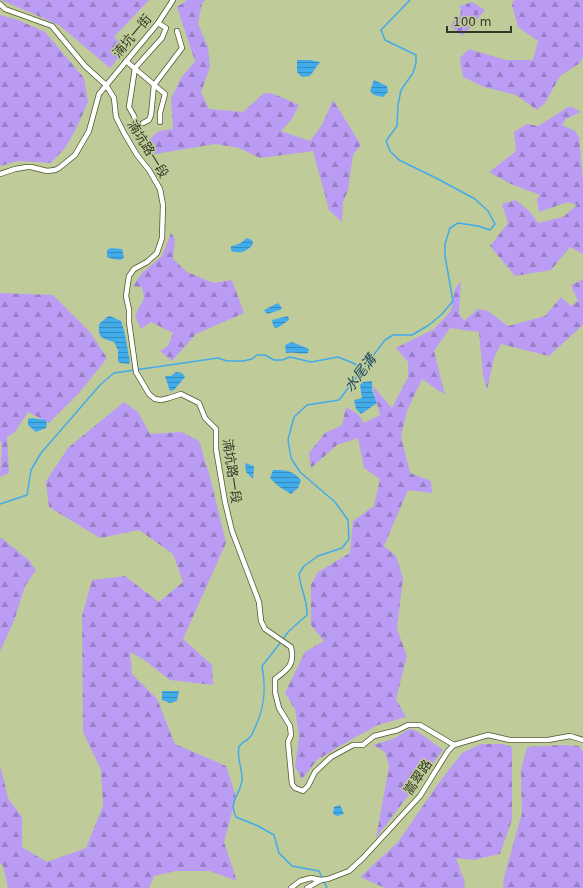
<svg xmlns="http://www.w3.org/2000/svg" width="583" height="888" font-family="'DejaVu Sans','Noto Sans TC',sans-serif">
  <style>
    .forest { fill: url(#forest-firs) }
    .cemetery { fill: url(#cemetery-stones) }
    .water { fill: url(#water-rules) }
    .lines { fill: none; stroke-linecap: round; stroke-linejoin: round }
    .stream { stroke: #42abea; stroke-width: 1.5 }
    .street-casing { stroke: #4d572a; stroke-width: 6 }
    .street { stroke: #fff; stroke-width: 4.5 }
    .labels { text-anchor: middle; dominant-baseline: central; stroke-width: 3; stroke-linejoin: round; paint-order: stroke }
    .street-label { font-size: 13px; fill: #333724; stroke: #bfcc9a }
    .water-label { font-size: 14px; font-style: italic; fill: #1e4863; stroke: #bfcc9a }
  </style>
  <defs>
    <pattern id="forest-firs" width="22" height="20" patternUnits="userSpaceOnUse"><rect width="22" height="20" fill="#bb9cf5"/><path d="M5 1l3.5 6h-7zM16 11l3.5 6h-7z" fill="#9980c6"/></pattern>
    <pattern id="cemetery-stones" width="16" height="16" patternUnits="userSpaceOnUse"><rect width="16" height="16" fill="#bb9cf5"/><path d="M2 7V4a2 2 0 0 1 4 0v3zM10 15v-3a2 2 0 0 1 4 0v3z" fill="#9980c6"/></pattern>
    <pattern id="water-rules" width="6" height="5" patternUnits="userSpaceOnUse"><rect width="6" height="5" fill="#42abea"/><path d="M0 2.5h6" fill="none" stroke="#388cbd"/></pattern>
  </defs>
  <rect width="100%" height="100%" fill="#bfcc9a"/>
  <g class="forest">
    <polygon points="1,0 149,0 114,37 126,48 110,68 59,25"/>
    <polygon points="187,0 205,0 202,3 198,24 208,47 210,67 201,92 209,109 243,112 264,93 274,94 299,105 292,119 281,131 310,141 322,125 333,100 361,145 353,155 348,190 343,202 342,222 329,210 313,151 260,158 239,148 215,144 155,154 142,146 159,131 173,129 171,99 181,78 195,61 177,7"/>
    <polygon points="514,0 583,0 583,56 580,63 560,76 545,103 537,110 516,95 484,87 463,77 460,58 469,49 506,60 533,60 538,41 518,27 512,5"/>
    <polygon points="0,15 18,20 45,32 84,78 88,102 76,129 65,148 51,163 18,161 0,166"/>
    <polygon points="570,106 581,112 566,119 562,125 575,131 579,137 583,181 583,254 570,247 551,270 515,276 490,246 508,223 502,204 516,200 530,212 538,223 563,217 577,205 568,202 539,212 537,199 540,195 511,184 489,172 516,151 514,132 527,124 538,126"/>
    <polygon points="171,233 175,239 173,259 187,272 214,283 232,280 244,313 196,334 172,361 160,351 168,346 173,333 151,322 141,329 135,316 144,298 142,287 133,286 142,273 162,256"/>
    <polygon points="583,277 583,325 549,356 501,344 494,358 487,390 483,375 479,332 450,328 434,351 445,395 422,379 407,411 401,436 410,473 431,481 432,493 408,490 384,546 396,556 403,578 397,629 407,656 396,699 406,717 378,725 352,739 317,760 302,779 295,767 299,737 295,709 285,693 305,652 324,641 311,625 311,585 318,572 350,553 353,521 374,506 380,479 364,468 358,438 337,445 311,468 309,453 325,433 342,425 346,407 358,414 364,423 380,415 372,385 392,408 408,377 408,362 396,348 434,329 451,311 455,289 461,281 459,313 464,321 478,309 488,311 508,326 545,316 561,297 571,306 578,301 571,285 582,280"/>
    <polygon points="0,293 53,295 90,332 107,358 80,392 49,423 28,412 15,432 7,437 9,473 0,477 2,445 0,440"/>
    <polygon points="124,402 138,412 150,434 182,432 199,441 210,477 226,543 183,639 212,665 213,685 170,680 143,659 130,652 132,674 157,699 175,744 226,766 236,797 224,842 237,881 210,871 176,871 154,876 149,888 8,888 3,866 0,863 0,765 8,798 22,817 22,847 47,862 86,848 103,806 101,770 83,732 82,616 92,580 125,576 159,602 183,582 173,554 139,530 100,538 49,507 46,481 68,448"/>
    <polygon points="0,537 29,560 36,570 25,586 14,621 0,651"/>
    <polygon points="409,729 417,731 443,750 376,838 389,766 385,752 373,745 393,739"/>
    <polygon points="481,744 502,744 512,747 512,820 500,854 473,860 456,858 465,882 464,888 385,888 360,877 398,842 438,784 462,753"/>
    <polygon points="563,745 579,746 583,752 583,888 503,888 504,877 522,813 521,770 527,747"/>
  </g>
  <polygon class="cemetery" points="472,2 485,10 463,36 450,26 461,14 460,6"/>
  <g class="water">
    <polygon points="297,60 310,60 320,62 310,76 302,77 297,72"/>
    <polygon points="374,80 387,86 388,92 383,97 374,95 370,91"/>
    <path d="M246,238L252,240L253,244C247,252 240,254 231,251V246C238,245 242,243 246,238Z"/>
    <polygon points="111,248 122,249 124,257 121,260 113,259 107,257 107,250"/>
    <polygon points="278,303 282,308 280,310 267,314 264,310"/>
    <path d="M110,316L121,321C125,332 126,339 128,351C128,356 131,359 129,364L120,363L118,361V350L114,342C102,338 98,339 99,324L107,317Z"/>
    <polygon points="288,316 289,320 279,327 275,328 273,325 272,320"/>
    <path d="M292,342L309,349L308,353C300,355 294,351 286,353L285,345Z"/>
    <polygon points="176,372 182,373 185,377 174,390 170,391 165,376 171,376"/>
    <polygon points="372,381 372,390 377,403 361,414 356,409 354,400 362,398 360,385 363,382"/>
    <polygon points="32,418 46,420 47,424 46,428 36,432 28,425 28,419"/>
    <polygon points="245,463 254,466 253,479 246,472"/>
    <path d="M273,470C285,470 293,470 301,480L298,488L291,494L278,486L270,478Z"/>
    <polygon points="162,691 179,691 177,701 170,703 162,700"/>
    <polygon points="340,805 344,814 337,816 333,814 334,807"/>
  </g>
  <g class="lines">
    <g class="stream">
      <polyline points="0,504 27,495 31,470 41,453 100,385 114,373 218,358 227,361 243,361 252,359 257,355 265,355 274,360 282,360 290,357 311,362 338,357 353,363 363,369"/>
      <path d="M283,639L288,632L307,615C308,601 300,588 299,574L304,566L318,556L342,548L349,539L348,520L335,502L300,472L291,458L288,440L294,417L307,405L339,400L385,340L393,335H412L429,325L442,314L453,301L445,256V244L450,228L458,223L478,226L490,230L495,224L488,211L475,199L436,178L399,160L390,151L386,141L397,126L398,105L401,90L413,73L416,63V55L385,40L381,30L410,0"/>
      <path d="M281,642L262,666C266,687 265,704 257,723C255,727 253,734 250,737C247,741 241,742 239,747C236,757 243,770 242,780C240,796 228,801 236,817L258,826L274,835L279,853L292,866L319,871L327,888"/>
    </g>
    <defs>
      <g id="street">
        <path d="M0,4L5,9L52,26L85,66L106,85L114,98L116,117L124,133L137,155L149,170L160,189L163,205L162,238L157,253L147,262L134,269L129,276L126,296L129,310V322L136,372L149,394L155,399L161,400L169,398L181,394L199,403L205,418L216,429V449L225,502L232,531L259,602L261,621L265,629L291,647C295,665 288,669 275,679V692L279,708L290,726L291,735L288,742L292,784L295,788L303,791L308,786L315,772L331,757L353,745H363L374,736L398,730L408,725H420L454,745"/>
        <polyline points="126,61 165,94 160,113 160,122"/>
        <polyline points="143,123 149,120 151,115 154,85 182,48 177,31"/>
        <polyline points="137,126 134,116 129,107 135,68 162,38 166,28 158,23"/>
        <polyline points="0,174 15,169 27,167 31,167 47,171 55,170 59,168 75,155 89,131 99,94 158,23 173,0"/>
        <polyline points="291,888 300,881 311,878 321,880 328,879 349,871 363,858 420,796 448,751 454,745 488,735 510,740 548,740 570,736 583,740"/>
        <polyline points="307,888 321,880"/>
      </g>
    </defs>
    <use href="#street" class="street-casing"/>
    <use href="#street" class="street"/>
  </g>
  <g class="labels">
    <g class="street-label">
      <text transform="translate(132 36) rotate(-50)">湳坑一街</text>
      <text transform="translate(148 149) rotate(58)">湳坑路一段</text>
      <text transform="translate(232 471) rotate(82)">湳坑路一段</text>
      <text transform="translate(418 777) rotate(-56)">嵩翠路</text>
    </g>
    <g class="water-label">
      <text transform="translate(360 373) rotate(-53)">水尾溝</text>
    </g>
  </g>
  <path d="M447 26v6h64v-6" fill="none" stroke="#333724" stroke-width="2"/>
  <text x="453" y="26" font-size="12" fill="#333724" stroke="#bfcc9a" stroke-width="3" paint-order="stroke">100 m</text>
</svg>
